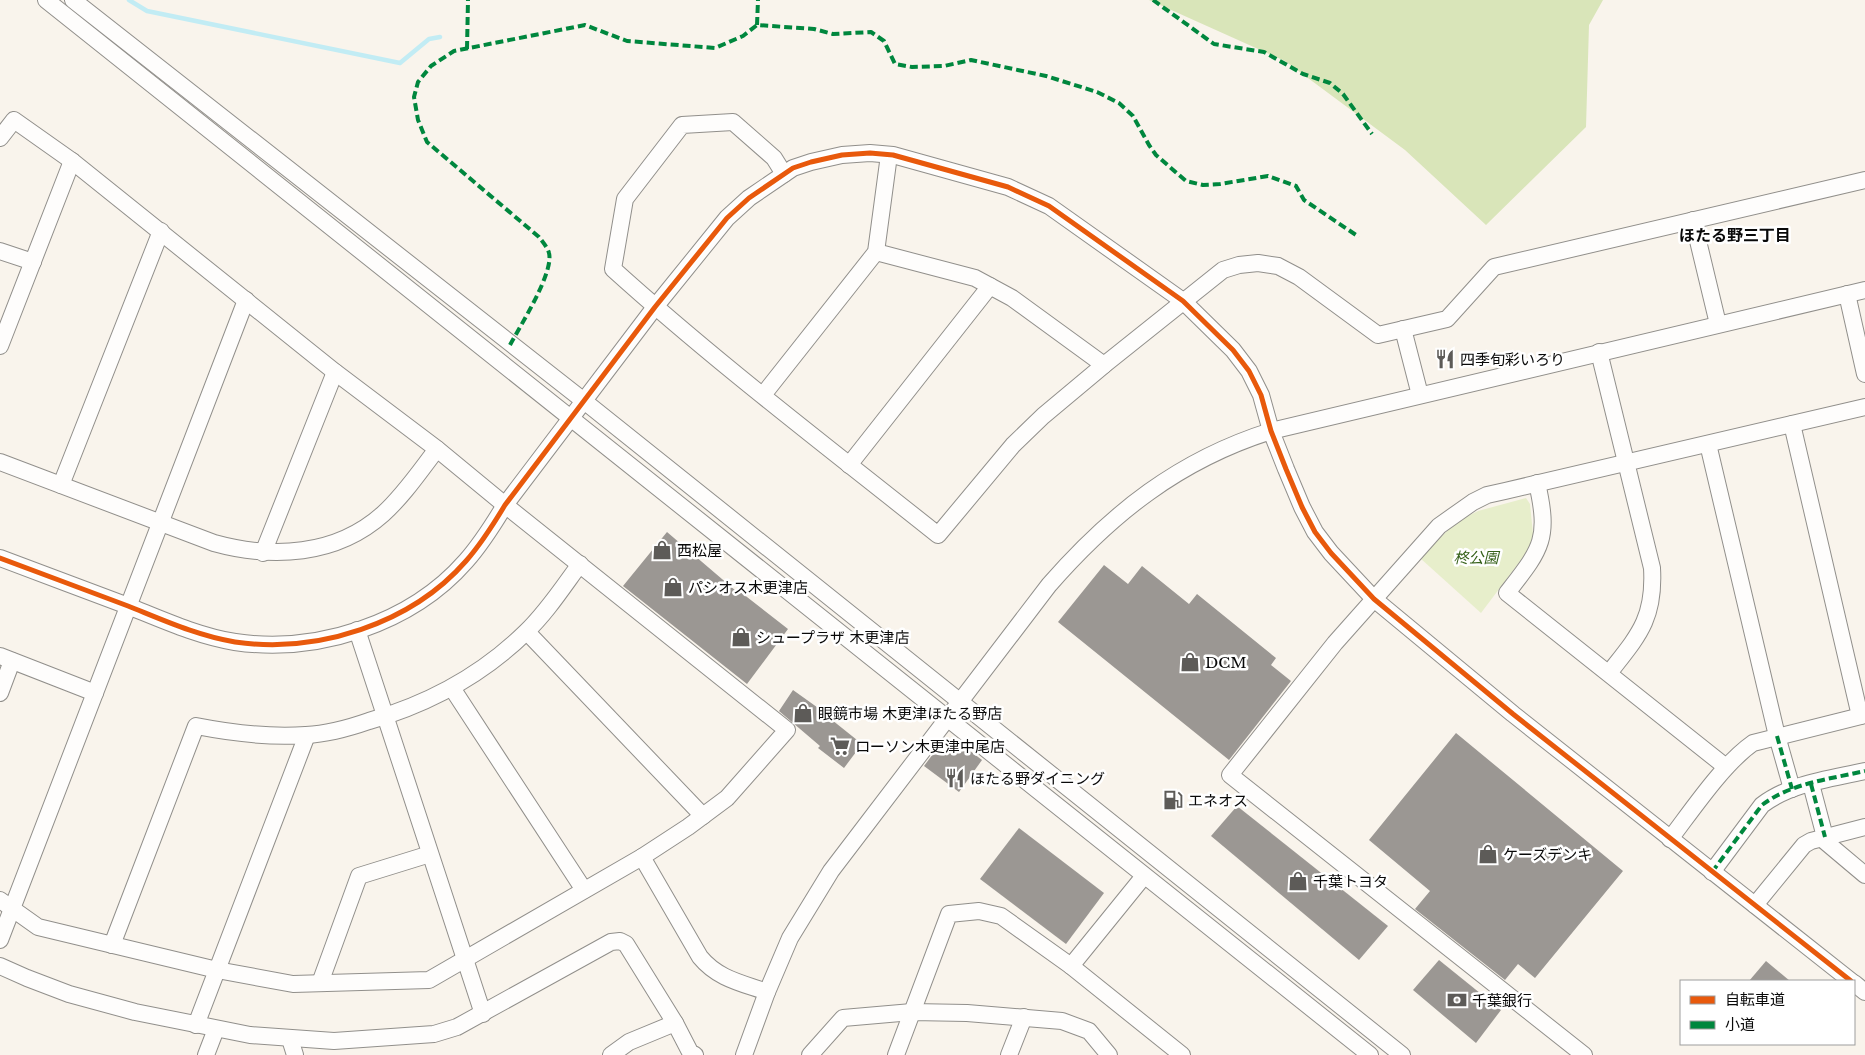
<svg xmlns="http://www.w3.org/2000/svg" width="1865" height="1055" font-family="'Libre Baskerville','Noto Sans JP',serif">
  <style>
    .green { fill: #e7eecb }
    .forest { fill: #d9e5b9 }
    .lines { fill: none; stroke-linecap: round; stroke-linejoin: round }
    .stream { stroke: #c2ecf4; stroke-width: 4.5 }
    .building { fill: #9b9793 }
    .minor-casing { stroke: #918f8b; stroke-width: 18 }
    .minor { stroke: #fefdfc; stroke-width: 16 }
    .quiet { stroke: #00873e; stroke-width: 4; stroke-dasharray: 8 4; stroke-linecap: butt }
    .cycleway-casing { stroke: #fff; stroke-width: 8 }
    .cycleway { stroke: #e8590c; stroke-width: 5 }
    .labels { text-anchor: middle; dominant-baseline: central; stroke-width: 5; stroke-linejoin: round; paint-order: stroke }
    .poi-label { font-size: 15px; fill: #090909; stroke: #fff; text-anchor: start }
    .park-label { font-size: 15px; font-style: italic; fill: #36611a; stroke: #fff }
    .neighbourhood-label { font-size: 16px; font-weight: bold; fill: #090909; stroke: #fff }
  </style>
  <rect width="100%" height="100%" fill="#f9f4ec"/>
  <polygon class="green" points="1526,498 1530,504 1533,534 1530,548 1481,613 1420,558 1456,522 1478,511"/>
  <polygon class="forest" points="1149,0 1603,0 1589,25 1586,127 1486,225 1405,150 1285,61"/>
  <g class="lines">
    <polyline class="stream" points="129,0 147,11 400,63 429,39 440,37"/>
  </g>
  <g class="building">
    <polygon points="667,532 736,591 738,590 788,629 747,684 623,586"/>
    <polygon points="1104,565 1128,584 1142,566 1189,604 1197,594 1276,658 1271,665 1291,681 1229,760 1058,622"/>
    <polygon points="793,690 828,715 827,716 862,744 844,768 818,748 820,746 779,711"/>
    <polygon points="1456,733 1623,871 1535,978 1518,964 1505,980 1420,913 1415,909 1430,891 1369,840"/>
    <polygon points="961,744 982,760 959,792 924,766 936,750"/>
    <polygon points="1237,806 1388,926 1359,960 1211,836"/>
    <polygon points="1019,828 1104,893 1066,944 980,879"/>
    <polygon points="1439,960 1501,1010 1476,1043 1413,990"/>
    <polygon points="1766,961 1790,981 1749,981"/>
  </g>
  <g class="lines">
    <defs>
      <g id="minor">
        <polyline points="46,0 1370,1055"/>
        <polyline points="73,0 584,401 1402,1055"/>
        <polyline points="0,138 14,120 72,161 335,372 437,449 505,505 787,730 727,798 688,827 642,857 429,980 293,984 217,970 38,927 0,900"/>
        <path d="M784,174L774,158L733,122L682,125L625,199L613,269C717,363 829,448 938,535L1013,445L1043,416L1104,365L1223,270L1239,265L1258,263L1278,266L1299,277L1378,335L1447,319L1494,267L1865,180"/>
        <polyline points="1693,220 1718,324"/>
        <polyline points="0,251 33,262"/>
        <polyline points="876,252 975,278 1012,298 1104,365"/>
        <polyline points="1847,294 1865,374"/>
        <polyline points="1403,329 1420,395"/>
        <polyline points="0,346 72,161"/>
        <path d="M1599,352L1652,568C1655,619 1638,636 1609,673"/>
        <polyline points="763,395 876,252 889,155"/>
        <polyline points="1792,424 1860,716"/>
        <polyline points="1708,444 1777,736 1792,789"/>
        <path d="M0,462L214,543C272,559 336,556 383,514C404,495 420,471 437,449"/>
        <polyline points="849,465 990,286"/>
        <path d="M1537,483C1550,540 1541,549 1507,593L1726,767"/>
        <polyline points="61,485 161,231"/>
        <polyline points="263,553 335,372"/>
        <path d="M0,558C43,574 85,590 128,606C163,620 198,636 235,642C317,654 411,624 466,561C481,544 493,525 505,505L655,307L727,218L749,198L793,168L811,162L842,155L870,153L893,155L1008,187L1049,206L1183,301L1233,350L1249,371L1261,395L1271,431L1286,469L1302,507L1315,532L1331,553L1374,599L1513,714L1851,981"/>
        <polyline points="357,630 483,1014"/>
        <polyline points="527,632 703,816"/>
        <polyline points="0,656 95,693"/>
        <polyline points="452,688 584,890"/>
        <polyline points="0,693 12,661"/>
        <polyline points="1811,784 1825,837"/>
        <polyline points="1821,838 1865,875"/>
        <path d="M1670,839C1693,809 1723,764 1753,743L1865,715"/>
        <path d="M642,857L700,957C718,979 742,983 767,992"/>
        <path d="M1712,872L1762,805C1791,783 1830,779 1865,771"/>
        <polyline points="1755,905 1804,845 1811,841 1865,827"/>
        <polyline points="0,940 246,300"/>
        <path d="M112,945L196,726C232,733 269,738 306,735C327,734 349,728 369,721C428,704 481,676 526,632C547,612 563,587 580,564"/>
        <polyline points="0,966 27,978 69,994 135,1012 250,1035 334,1041 434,1034 457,1027 611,942 620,941 626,944 675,1023 690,1052 695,1055"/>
        <polyline points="1071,966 1144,876"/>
        <polyline points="320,983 359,876 430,854"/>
        <polyline points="1854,983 1865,992"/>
        <polyline points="196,1025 307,735"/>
        <polyline points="290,1039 295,1055"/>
        <polyline points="206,1055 216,1029"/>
        <polyline points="611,1055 629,1042 675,1023"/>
        <path d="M744,1055L767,992L790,938L831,871L1049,585C1112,513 1179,460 1271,431L1865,290"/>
        <polyline points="810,1055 843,1018 912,1012 967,1013 1062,1021 1089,1031 1109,1055"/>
        <polyline points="896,1055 949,914 979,911 1001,916 1071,966 1182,1055"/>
        <polyline points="1009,1055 1024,1017"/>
        <polyline points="1584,1055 1230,775 1335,643 1439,526 1473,502 1487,495 1505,491 1865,407"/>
      </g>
    </defs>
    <use href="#minor" class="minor-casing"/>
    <use href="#minor" class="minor"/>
    <g class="quiet">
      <polyline points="1153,0 1214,44 1264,52 1303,74 1330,83 1343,94 1372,134"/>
      <polyline points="757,25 758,0"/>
      <polyline points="467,49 468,0"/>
      <path d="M510,345C520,326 554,273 549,253C548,248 542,241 539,237L427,142L418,120L414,97L418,82L431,66L454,51L585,25L627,41L715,48L743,36L757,25L814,29L833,34L871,32L884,41L895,64L912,67L944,66L971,60L1046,76L1097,92L1119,103L1133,116L1149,145L1156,155L1186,181L1203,185L1220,184L1268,176L1296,186L1304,200L1359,237"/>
      <polyline points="1777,736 1792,789"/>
      <polyline points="1811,784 1825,837"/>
      <path d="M1712,872L1762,805C1791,783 1830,779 1865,771"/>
    </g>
    <defs>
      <path id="cycleway" d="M0,558C43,574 85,590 128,606C163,620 198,636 235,642C317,654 411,624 466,561C481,544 493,525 505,505L655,307L727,218L749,198L793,168L811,162L842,155L870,153L893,155L1008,187L1049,206L1183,301L1233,350L1249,371L1261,395L1271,431L1286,469L1302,507L1315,532L1331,553L1374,599L1513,714L1851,981"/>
    </defs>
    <use href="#cycleway" class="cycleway-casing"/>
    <use href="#cycleway" class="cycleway"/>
  </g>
  <defs>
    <symbol id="restaurant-bare" viewBox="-9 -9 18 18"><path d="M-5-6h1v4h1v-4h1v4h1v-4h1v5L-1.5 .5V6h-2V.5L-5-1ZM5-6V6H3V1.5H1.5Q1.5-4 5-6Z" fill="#5d5b58" stroke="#fff" stroke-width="2.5" paint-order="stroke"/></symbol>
    <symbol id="shop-bare" viewBox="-9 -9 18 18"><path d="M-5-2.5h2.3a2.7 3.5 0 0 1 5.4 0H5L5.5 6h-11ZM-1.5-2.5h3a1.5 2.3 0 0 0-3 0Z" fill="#5d5b58" stroke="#fff" stroke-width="2.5" paint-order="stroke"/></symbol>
    <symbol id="supermarket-bare" viewBox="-9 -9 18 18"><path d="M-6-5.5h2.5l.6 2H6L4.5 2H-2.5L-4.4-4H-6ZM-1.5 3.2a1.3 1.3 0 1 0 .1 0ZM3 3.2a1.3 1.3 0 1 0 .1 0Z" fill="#5d5b58" stroke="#fff" stroke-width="2.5" paint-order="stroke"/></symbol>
    <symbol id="fuel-bare" viewBox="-9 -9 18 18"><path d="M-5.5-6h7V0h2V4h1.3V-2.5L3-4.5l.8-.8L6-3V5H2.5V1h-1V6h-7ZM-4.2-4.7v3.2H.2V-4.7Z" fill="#5d5b58" stroke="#fff" stroke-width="2.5" paint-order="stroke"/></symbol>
    <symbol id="bank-bare" viewBox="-9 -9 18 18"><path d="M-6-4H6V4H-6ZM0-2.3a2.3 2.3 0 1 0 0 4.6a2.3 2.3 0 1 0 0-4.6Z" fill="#5d5b58" stroke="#fff" stroke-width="2.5" paint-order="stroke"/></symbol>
  </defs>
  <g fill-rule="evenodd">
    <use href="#restaurant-bare" x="1431" y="345" width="28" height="28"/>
    <use href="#shop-bare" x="648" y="536" width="28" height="28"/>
    <use href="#shop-bare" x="659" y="573" width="28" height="28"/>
    <use href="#shop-bare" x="727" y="623" width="28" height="28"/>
    <use href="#shop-bare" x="1176" y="648" width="28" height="28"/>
    <use href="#shop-bare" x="789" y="699" width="28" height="28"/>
    <use href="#supermarket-bare" x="826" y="732" width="28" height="28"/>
    <use href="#restaurant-bare" x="941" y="764" width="28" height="28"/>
    <use href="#fuel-bare" x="1159" y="786" width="28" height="28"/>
    <use href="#shop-bare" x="1474" y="840" width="28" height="28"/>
    <use href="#shop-bare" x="1284" y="867" width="28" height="28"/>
    <use href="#bank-bare" x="1443" y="986" width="28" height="28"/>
  </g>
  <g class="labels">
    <g class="poi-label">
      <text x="1460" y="359">四季旬彩いろり</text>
      <text x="677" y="550">西松屋</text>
      <text x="688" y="587">パシオス木更津店</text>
      <text x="756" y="637">シュープラザ 木更津店</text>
      <text x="1205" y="662">DCM</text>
      <text x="818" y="713">眼鏡市場 木更津ほたる野店</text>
      <text x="855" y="746">ローソン木更津中尾店</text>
      <text x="970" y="778">ほたる野ダイニング</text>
      <text x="1188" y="800">エネオス</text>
      <text x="1503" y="854">ケーズデンキ</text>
      <text x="1313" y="881">千葉トヨタ</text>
      <text x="1472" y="1000">千葉銀行</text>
    </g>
    <g class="park-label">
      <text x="1476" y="557">柊公園</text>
    </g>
    <g class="neighbourhood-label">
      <text x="1735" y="235">ほたる野三丁目</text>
    </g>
  </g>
  <rect x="1680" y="980" width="175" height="65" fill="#ffffff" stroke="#9d9d9d"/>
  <rect x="1690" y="996" width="25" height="8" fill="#e8590c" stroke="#9d9d9d"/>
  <text x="1725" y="1005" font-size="15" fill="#090909">自転車道</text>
  <rect x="1690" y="1021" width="25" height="8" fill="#00873e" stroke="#9d9d9d"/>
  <text x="1725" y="1030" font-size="15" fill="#090909">小道</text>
</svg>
